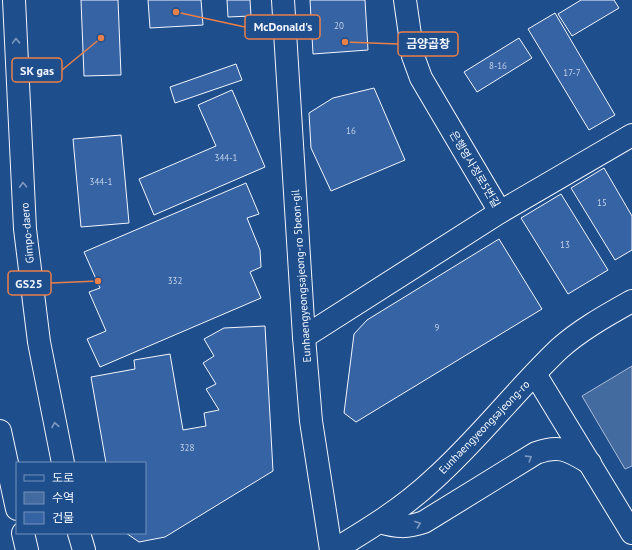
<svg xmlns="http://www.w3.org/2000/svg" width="632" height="550" font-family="'PT Sans','Noto Sans KR',sans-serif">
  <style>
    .water { fill: #446ba0; stroke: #a8bbd7 }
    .building { fill: #3563a3; stroke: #f2f6ff }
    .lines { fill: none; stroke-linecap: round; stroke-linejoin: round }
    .minor-casing { stroke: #f2f6ff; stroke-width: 24 }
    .tertiary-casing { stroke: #f2f6ff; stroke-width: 24 }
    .primary-casing { stroke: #f2f6ff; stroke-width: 24 }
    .minor { stroke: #1f4e8c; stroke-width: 22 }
    .tertiary { stroke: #1f4e8c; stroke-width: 22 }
    .primary { stroke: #1f4e8c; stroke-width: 22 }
    .oneway { stroke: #7e9ac0 }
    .labels { text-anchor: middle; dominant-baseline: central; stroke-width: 3; stroke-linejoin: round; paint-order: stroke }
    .number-label { font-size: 9px; fill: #c3d1e8 }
    .street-label { font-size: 11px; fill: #f2f6ff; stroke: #1f4e8c }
    .leader { fill: none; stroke: #ea8049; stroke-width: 1.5 }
    .callout-dot { fill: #ea8049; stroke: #1f4e8c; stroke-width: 1.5 }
    .callout { fill: #1f4e8c; stroke: #ea8049; stroke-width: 1.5 }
    .callout-label { font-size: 12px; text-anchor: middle; font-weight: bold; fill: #f2f6ff }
  </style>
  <rect width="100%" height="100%" fill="#1f4e8c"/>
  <polygon class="water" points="632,366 632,466 625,469 582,396"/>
  <g class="building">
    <polygon points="81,0 118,0 121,75 84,76"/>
    <polygon points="148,0 201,0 203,25 150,28"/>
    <polygon points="227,0 250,0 251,16 228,17"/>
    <polygon points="310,0 365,0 368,50 313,54"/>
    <polygon points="581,0 614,0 619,8 572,36 558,14"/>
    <polygon points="555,13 615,115 589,130 528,29"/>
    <polygon points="519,38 532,58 477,92 464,72"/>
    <polygon points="236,64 242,80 175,103 170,87"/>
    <polygon points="374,88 405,160 331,191 311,148 309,113 333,98"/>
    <polygon points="232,90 265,167 154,215 139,179 216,146 198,105"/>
    <polygon points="121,135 129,223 81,227 73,139"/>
    <polygon points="604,168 632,216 632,250 615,260 571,188"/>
    <polygon points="246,183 259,214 247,218 260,250 261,267 250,272 261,298 100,367 87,339 106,331 89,292 100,288 84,252"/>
    <polygon points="561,194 608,270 568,294 521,218"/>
    <polygon points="499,239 542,309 356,422 344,413 354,334 367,320"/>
    <polygon points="265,326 273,471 165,537 139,542 126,533 145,533 145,463 106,463 91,377 135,369 134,360 170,354 183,430 206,426 204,413 219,410 206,389 216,384 203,363 214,356 204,339 224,328"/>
  </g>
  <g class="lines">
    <defs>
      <g id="minor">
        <polyline points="283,0 304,337 311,421 331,550"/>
        <polyline points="405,0 413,56 421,78 500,212"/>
        <polyline points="304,337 500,212 632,135"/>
      </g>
      <g id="tertiary">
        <polyline points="535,374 632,533"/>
        <path d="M380,522C396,527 407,528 424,522L536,453C561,444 569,451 590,463"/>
        <path d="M334,550C369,529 403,508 433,480C478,440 515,391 559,349C580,330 607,315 632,301"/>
      </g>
      <g id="primary">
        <polyline points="14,0 25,229 39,342 63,463"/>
        <polyline points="0,431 17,509"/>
        <polyline points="23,533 27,550"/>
        <polyline points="79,533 84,550"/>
      </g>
    </defs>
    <use href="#minor" class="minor-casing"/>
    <use href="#tertiary" class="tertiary-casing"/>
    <use href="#primary" class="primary-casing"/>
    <use href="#minor" class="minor"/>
    <use href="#tertiary" class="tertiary"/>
    <use href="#primary" class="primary"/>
  </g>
  <defs><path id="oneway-chevron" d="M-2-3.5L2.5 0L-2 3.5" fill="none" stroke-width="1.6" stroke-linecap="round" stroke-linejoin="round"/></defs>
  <g class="oneway">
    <use href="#oneway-chevron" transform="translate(16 41) rotate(-92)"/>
    <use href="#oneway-chevron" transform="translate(23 185) rotate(-93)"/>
    <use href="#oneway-chevron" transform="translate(55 425) rotate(-100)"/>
    <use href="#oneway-chevron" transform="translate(529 458) rotate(-32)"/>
    <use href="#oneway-chevron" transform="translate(418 524) rotate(-20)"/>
  </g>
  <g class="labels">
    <g class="number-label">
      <text x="339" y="25">20</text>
      <text x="498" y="65">8-16</text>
      <text x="572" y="72">17-7</text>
      <text x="351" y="130">16</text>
      <text x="226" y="157">344-1</text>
      <text x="101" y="181">344-1</text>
      <text x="602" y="202">15</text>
      <text x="565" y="244">13</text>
      <text x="175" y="280">332</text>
      <text x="437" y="327">9</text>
      <text x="187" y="447">328</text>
    </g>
    <g class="street-label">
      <text transform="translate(475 169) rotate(59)">은행영사정로5번길</text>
      <text transform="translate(27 233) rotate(-95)">Gimpo-daero</text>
      <text transform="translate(301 276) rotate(-94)">Eunhaengyeongsajeong-ro 5beon-gil</text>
      <text transform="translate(484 427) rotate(-46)">Eunhaengyeongsajeong-ro</text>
    </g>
  </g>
  <path class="leader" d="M176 12L245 27M345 42L398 44M101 38L62 70M98 281L51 283"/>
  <g class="callout-dot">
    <circle cx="176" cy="12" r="4"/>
    <circle cx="345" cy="42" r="4"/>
    <circle cx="101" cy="38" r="4"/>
    <circle cx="98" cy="281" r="4"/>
  </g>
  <g class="callout">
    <rect x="245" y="15" width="75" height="24" rx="4"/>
    <rect x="398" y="32" width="60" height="24" rx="4"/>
    <rect x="12" y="58" width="50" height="24" rx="4"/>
    <rect x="8" y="271" width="43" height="24" rx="4"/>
  </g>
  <g class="callout-label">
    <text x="283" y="31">McDonald's</text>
    <text x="428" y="48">금양곱창</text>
    <text x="37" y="75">SK gas</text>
    <text x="29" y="288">GS25</text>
  </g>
  <rect x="16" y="462" width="130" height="72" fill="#1f4e8c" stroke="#7391ba"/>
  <rect x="24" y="475" width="20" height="6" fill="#1f4e8c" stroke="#7391ba"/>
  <text x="52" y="482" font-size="12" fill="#f2f6ff">도로</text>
  <rect x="24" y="492" width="20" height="12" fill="#446ba0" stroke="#7391ba"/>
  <text x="52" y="502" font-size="12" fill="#f2f6ff">수역</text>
  <rect x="24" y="512" width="20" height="12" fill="#3563a3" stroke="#7391ba"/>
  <text x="52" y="522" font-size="12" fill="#f2f6ff">건물</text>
</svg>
